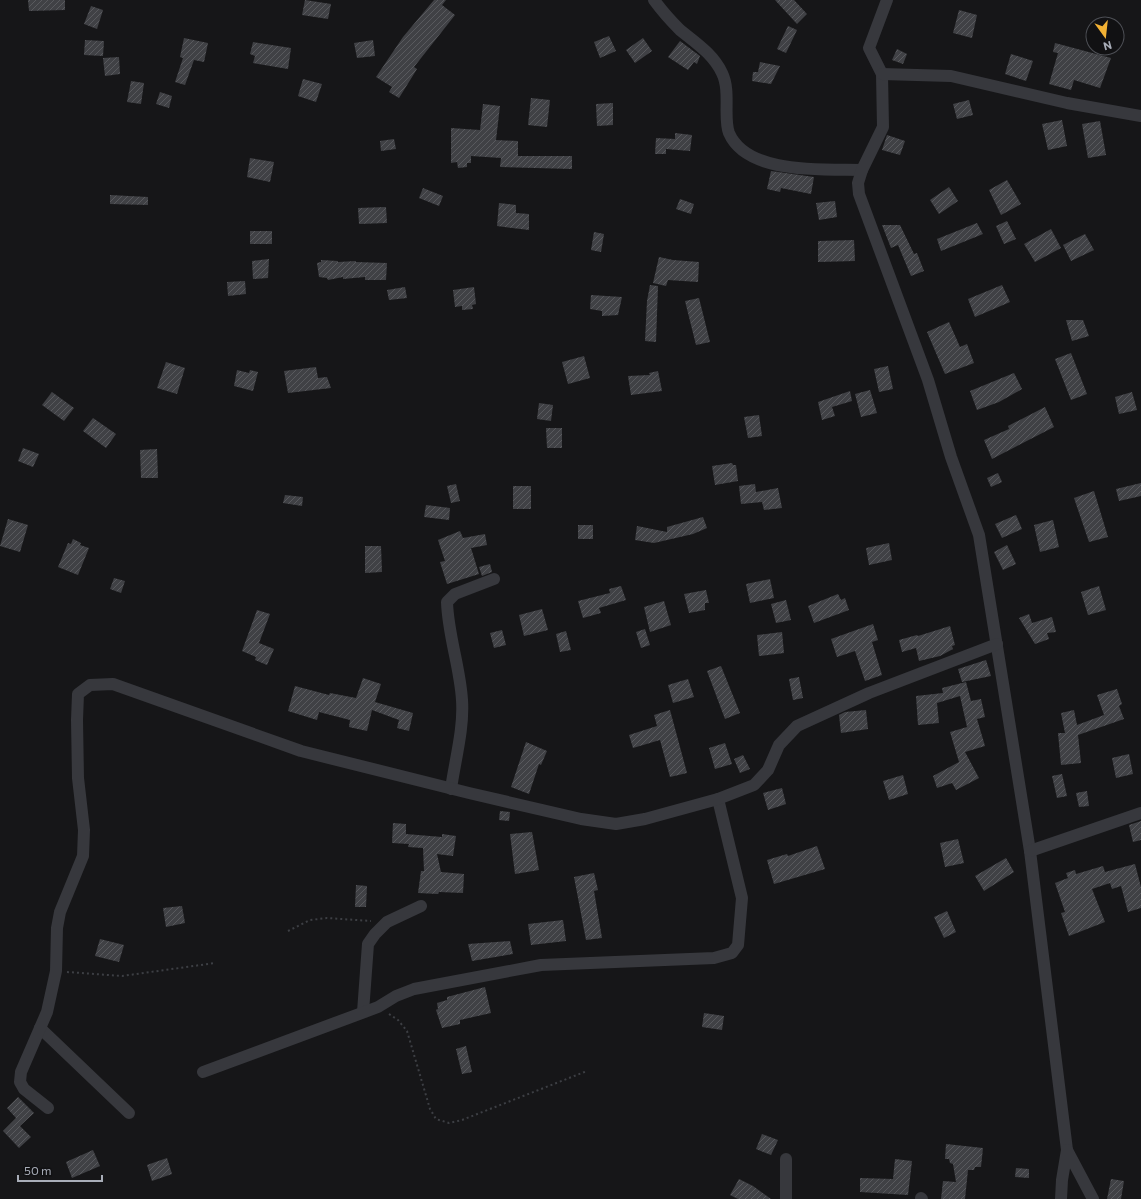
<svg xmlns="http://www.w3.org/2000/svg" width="1141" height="1199" font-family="Commissioner,sans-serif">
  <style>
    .building { fill: url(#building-hatch) }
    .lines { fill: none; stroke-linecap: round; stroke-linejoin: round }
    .path { stroke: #3d3f44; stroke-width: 2; stroke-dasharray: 2 3; stroke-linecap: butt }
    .street { stroke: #37383d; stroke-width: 12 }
  </style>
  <defs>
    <pattern id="building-hatch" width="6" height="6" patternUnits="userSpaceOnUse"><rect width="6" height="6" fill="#404145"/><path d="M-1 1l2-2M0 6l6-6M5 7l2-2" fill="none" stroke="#595a5e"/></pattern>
  </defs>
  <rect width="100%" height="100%" fill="#161618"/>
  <g class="building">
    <polygon points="28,0 65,0 65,10 29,11"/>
    <polygon points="305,0 331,4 328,19 302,15"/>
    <polygon points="434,0 446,0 442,5 455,15 414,67 417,69 399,98 389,92 392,87 376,77 403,37"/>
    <polygon points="775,0 794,0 807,14 797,24"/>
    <polygon points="91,6 103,10 97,29 84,24"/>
    <polygon points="959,10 977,15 972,38 953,33"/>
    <polygon points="788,26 797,30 786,53 777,49"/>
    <polygon points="609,36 616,51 600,58 594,42"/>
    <polygon points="184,38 208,43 204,62 194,60 185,85 175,82 183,58 180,57"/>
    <polygon points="643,38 652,51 635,63 626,50"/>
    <polygon points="85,40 104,41 103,56 84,55"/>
    <polygon points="373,40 375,56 357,58 354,43"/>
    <polygon points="680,41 700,56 697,64 694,62 688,70 668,57"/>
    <polygon points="253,42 291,48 288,69 253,63 255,56 250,54"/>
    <polygon points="1055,43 1111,58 1100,88 1074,80 1071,90 1049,84 1058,53 1053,52"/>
    <polygon points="897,49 907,54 903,64 892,60"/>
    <polygon points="1011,54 1033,61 1026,81 1005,74"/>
    <polygon points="119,57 120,74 105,76 103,58"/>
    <polygon points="760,62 780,66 771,84 752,81 753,72 758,72"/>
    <polygon points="303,79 322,84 316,102 298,96"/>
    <polygon points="131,81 144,83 141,104 127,102"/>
    <polygon points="160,92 172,96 169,108 156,104"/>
    <polygon points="531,98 550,100 547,127 528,125"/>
    <polygon points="969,100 973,115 957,119 953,104"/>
    <polygon points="613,103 613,125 597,126 596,104"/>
    <polygon points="483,104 500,106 496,140 518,141 518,156 572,156 572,169 500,167 501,158 471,156 471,163 467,163 467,167 458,168 457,162 451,163 451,128 480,130"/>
    <polygon points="1062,120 1067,146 1048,150 1042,124"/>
    <polygon points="1100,121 1106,155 1088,158 1082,124"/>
    <polygon points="675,133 692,135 690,151 666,149 666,154 655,154 656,138 675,139"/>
    <polygon points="887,135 905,141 900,155 882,150"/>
    <polygon points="394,139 396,149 381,151 380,141"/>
    <polygon points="250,158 274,162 270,182 247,177"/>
    <polygon points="771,171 814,177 811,194 781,188 780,192 767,189"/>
    <polygon points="1007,180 1021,204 1001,215 989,190"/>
    <polygon points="949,187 958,201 939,214 930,200"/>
    <polygon points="423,188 443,196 439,206 419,198"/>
    <polygon points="110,195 148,197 148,205 110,204"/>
    <polygon points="680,199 694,204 691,214 676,209"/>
    <polygon points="835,201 837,217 819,220 816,203"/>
    <polygon points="499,203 516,205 516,213 529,214 529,230 497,226"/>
    <polygon points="386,207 387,223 359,224 358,208"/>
    <polygon points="1007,221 1016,239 1004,244 996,226"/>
    <polygon points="977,223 983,234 941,251 937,239"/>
    <polygon points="882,225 900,225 914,254 917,253 924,271 911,276 898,245 891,248"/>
    <polygon points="1051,229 1061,248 1035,262 1024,244"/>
    <rect x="250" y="231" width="22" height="13"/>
    <polygon points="594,232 604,234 601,252 591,250"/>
    <polygon points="1085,234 1094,250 1071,261 1063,245"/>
    <polygon points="854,240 855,261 818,262 818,241"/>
    <polygon points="659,257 673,260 699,262 698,282 668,280 666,286 653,283"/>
    <polygon points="269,259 268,278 253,279 252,261"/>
    <polygon points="321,260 338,261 338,262 356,261 356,262 387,263 386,280 365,280 365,277 343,279 343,277 328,280 327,278 319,277 317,263 321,262"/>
    <polygon points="245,281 246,294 228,296 227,282"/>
    <polygon points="650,285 658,286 656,342 645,341 647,301"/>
    <polygon points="1002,285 1010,302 975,317 968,299"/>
    <polygon points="405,287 407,298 389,300 387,290"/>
    <polygon points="474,287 476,304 472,305 473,309 462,310 462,306 455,307 453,290"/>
    <polygon points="591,295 622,297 618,315 602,316 602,311 590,309"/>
    <polygon points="699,298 710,342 696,345 685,301"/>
    <polygon points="1066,320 1083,320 1089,336 1072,341"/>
    <polygon points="949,322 960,347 967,344 974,363 945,374 927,332"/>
    <polygon points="1071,353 1087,394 1071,400 1055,359"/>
    <polygon points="584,356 590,378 568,384 562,362"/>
    <polygon points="166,362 185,368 177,394 157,388"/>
    <polygon points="888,366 893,389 879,392 874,369"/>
    <polygon points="316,367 318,378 327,377 331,388 288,393 284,371"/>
    <polygon points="237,370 249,373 250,370 258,372 253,391 234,386"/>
    <polygon points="658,371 662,391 631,395 628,376 650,375 649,373"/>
    <polygon points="1014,373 1022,389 999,402 977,410 970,391"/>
    <polygon points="870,390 877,413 861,417 855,394"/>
    <polygon points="850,391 852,401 832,407 835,416 822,420 818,402"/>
    <polygon points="52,392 74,408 64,421 42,405"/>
    <polygon points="1132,392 1137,410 1119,414 1115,397"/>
    <polygon points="539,403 553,405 551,421 537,419"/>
    <polygon points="1045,407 1054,427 992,459 984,440 1009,429 1008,426"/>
    <polygon points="759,415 762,436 748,438 744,417"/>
    <polygon points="93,418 116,434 106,448 83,431"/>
    <polygon points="546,428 562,428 562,448 547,448"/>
    <polygon points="23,448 39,454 33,467 18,461"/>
    <polygon points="157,449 158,478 141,478 140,450"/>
    <polygon points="732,463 733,465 736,465 738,481 715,485 712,466"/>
    <polygon points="998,473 1002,482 991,487 987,478"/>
    <polygon points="1141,483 1141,496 1119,501 1116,489"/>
    <polygon points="456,484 460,501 451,503 447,486"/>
    <polygon points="755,484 756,492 778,488 782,508 764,510 762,502 741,504 739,486"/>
    <rect x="513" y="486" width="18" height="23"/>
    <polygon points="1094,491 1108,537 1089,542 1074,498"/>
    <polygon points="285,495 303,497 302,506 283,503"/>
    <polygon points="426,505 450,508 449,520 424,517"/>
    <polygon points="1016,515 1022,529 1002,538 995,524"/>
    <polygon points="703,517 707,528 693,534 654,543 635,540 637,526 667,532 667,527"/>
    <polygon points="8,519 28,525 20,552 0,546"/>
    <polygon points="1053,520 1059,547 1040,552 1034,525"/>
    <rect x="578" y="525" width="15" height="14"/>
    <polygon points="460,531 463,538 485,534 487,545 471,548 479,574 447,584 440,562 445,561 438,540"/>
    <polygon points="73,539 81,543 80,545 89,548 78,575 58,567 68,543 71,544"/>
    <polygon points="889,543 892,560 869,565 866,548"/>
    <polygon points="1007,545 1016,564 1003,570 994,552"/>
    <polygon points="365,546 381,546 382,572 365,573"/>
    <polygon points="490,564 492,572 482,576 479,567"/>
    <polygon points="114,578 125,581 121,593 110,589"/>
    <polygon points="770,579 774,598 750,603 746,584"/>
    <polygon points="621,586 626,600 599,608 601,613 583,618 578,601 610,593 609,589"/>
    <polygon points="1099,586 1106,610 1088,615 1081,592"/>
    <polygon points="706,590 709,603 705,603 705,610 689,613 684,594"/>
    <polygon points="838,594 841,600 845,598 849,610 814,623 808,606"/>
    <polygon points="786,600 791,620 776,623 771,604"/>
    <polygon points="664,601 671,625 650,632 644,607"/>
    <polygon points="542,609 548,630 524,636 519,615"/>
    <polygon points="257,610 270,614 259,643 274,649 267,665 255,660 256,657 242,651"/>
    <polygon points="1029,614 1032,623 1052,617 1056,632 1047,633 1049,639 1035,644 1019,618"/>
    <polygon points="873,624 878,640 872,642 882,675 865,681 855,651 837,657 831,639"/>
    <polygon points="950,626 955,645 952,646 953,649 940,656 919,661 916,648 902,652 899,640 917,635 918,636"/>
    <polygon points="645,629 650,645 641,648 636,632"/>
    <polygon points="502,630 506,645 494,648 490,633"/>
    <polygon points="566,631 571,650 560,652 556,634"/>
    <polygon points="782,632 784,653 759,656 757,635"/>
    <polygon points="986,660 991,676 962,682 958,669"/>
    <polygon points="721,666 740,713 725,719 707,671"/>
    <polygon points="799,677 803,698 793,700 789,679"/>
    <polygon points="363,678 381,684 375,702 413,713 409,731 397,728 399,720 372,710 367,731 349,727 350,720 319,712 317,720 288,711 295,686 329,695 330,693 356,698"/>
    <polygon points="688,679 694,697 673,703 668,685"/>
    <polygon points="966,682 971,701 981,699 985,717 977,719 985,746 965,752 979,778 956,790 952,783 937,788 933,776 959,762 950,732 967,727 960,696 937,703 939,723 918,725 916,696 943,693 942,688"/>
    <polygon points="1117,689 1122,704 1119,706 1124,719 1078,735 1081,763 1061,765 1058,733 1065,733 1061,713 1074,710 1077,725 1104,715 1097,695"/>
    <polygon points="670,710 687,773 670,777 660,740 633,748 629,735 657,726 654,715"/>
    <polygon points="866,710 868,729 841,733 839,715 845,712"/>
    <polygon points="526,742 547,751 541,765 539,764 529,794 511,787"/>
    <polygon points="725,743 732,764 715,769 709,748"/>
    <polygon points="1129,754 1133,774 1116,778 1112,758"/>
    <polygon points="743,755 750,769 740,773 734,759"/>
    <polygon points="1062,774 1067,796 1057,798 1052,776"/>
    <polygon points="903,775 908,794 889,800 883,781"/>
    <polygon points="782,788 786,804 768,810 763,793"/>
    <polygon points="1087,791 1089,806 1079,807 1076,793"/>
    <polygon points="500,811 510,812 509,821 499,820"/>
    <polygon points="1141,821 1141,840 1133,842 1129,825"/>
    <polygon points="393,823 406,824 406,834 442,837 442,834 456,836 453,856 437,854 441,872 464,874 463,893 439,892 438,894 418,893 421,871 424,871 423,848 408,847 409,844 392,843"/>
    <polygon points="532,832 539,870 515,874 510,834"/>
    <polygon points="958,839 964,863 945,867 940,843"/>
    <polygon points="817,846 825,869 774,884 767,860 787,854 788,856"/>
    <polygon points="1006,858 1014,872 984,891 975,876"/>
    <polygon points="1135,864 1141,887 1141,908 1128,912 1121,886 1112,889 1110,883 1092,889 1105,922 1069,936 1061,913 1065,912 1055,883 1068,878 1066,873 1075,870 1076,874 1103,866 1105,872"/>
    <polygon points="594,873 598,890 594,891 602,938 586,940 574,877"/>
    <polygon points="356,885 367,886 366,907 355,907"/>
    <polygon points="182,906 185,923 166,927 163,908"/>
    <polygon points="947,911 956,932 944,938 934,917"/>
    <polygon points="563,920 566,941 531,945 528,924"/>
    <polygon points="100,939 124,945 119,962 95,956"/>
    <polygon points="510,941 513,954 472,961 468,944"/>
    <polygon points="485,987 491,1013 460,1020 460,1024 442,1028 436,1010 438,1009 437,1003 447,1000 447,997"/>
    <polygon points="704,1013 724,1016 722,1030 702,1027"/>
    <polygon points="466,1046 472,1072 462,1074 456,1049"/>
    <polygon points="18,1097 34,1113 20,1126 31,1137 19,1148 3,1131 16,1118 7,1108"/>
    <polygon points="762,1134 778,1140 771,1155 756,1149"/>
    <polygon points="946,1144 983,1148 981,1167 975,1167 974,1170 968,1170 965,1199 941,1199 943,1181 956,1182 953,1164 950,1163 949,1159 945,1159"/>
    <polygon points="93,1150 100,1166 72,1178 66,1162"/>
    <polygon points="167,1158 172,1174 152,1181 147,1165"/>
    <polygon points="895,1159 912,1161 908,1195 860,1192 860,1178 893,1179"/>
    <polygon points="1016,1168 1029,1169 1029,1178 1015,1177"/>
    <polygon points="739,1179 753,1186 771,1199 738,1199 730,1195"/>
    <polygon points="1111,1179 1124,1181 1121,1199 1107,1199"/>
  </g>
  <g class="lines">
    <g class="path">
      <polyline points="288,931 310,920 327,918 371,921"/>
      <polyline points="67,972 122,976 215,963"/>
      <polyline points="389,1014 398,1020 407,1031 430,1109 436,1119 449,1123 462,1120 587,1071"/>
    </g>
    <g class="street">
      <path d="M654,0C662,11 671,21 680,30C696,43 713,54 722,73C731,91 723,118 729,133C747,175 824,169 862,170"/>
      <polyline points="887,0 869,48 882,74 883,127 862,170 858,183 859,194 928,380 951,457 979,535 1030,851 1067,1150"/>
      <polyline points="882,74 951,76 1067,103 1141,116"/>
      <path d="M451,789C455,760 464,729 462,700C460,667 448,635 447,602L455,594L494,579"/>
      <polyline points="1030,851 1141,813"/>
      <polyline points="363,1012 368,944 375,934 387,922 421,906"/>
      <polyline points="40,1028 129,1113"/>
      <polyline points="203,1072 378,1007 396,996 414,989 541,965 714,958 732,953 738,945 742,898 718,799"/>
      <polyline points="48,1108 24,1089 20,1082 21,1072 47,1012 56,971 57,928 60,912 83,856 84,830 78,778 77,720 78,694 90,685 113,684 301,751 469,793 581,819 616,824 645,819 718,799 754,785 768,770 779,745 797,726 869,693 997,644"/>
      <polyline points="786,1159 786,1199"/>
      <polyline points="921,1198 922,1199"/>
      <polyline points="1061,1199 1062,1180 1067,1150 1093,1199"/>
    </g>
  </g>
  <g transform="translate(1105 36) rotate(165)"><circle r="19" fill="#111113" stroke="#4d4f55"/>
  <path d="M0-3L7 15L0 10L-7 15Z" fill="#f2b134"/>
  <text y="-6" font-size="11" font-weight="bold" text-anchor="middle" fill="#a8adb8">N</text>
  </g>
  <path d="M18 1175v6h84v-6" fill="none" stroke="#a8adb8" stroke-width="2"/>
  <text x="24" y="1175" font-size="12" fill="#a8adb8" stroke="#111113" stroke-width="3" paint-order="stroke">50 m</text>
</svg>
